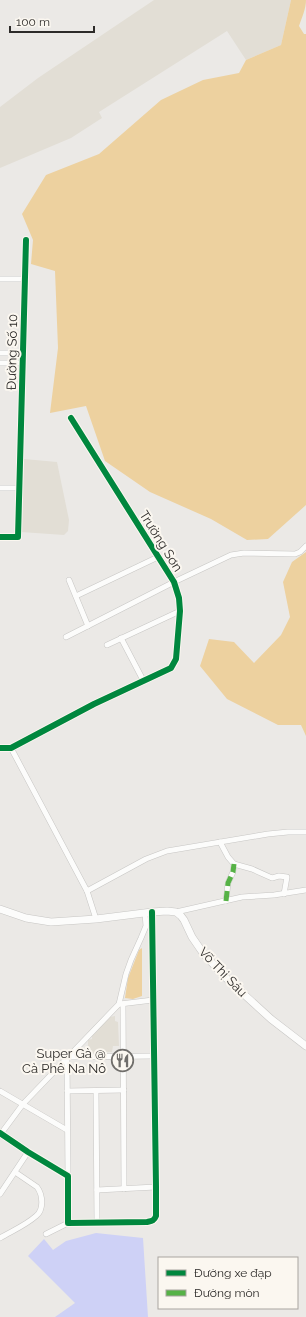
<svg xmlns="http://www.w3.org/2000/svg" width="306" height="1317" font-family="Raleway,sans-serif">
  <style>
    .built { fill: #e2ded5 }
    .green { fill: #edd19f }
    .water { fill: #ced1f6 }
    .lines { fill: none; stroke-linecap: round; stroke-linejoin: round }
    .minor-casing { stroke: #c7c6c4; stroke-width: 6 }
    .secondary-casing { stroke: #c7c6c4; stroke-width: 8 }
    .minor { stroke: #fcfcfb; stroke-width: 5 }
    .secondary { stroke: #fcfcfb; stroke-width: 7 }
    .quiet { stroke: #56b246; stroke-width: 5; stroke-dasharray: 10 5; stroke-linecap: butt }
    .cycleway-casing { stroke: #fbf7f0; stroke-width: 8 }
    .cycleway { stroke: #00873e; stroke-width: 6 }
    .labels { text-anchor: middle; dominant-baseline: central; stroke-width: 4; stroke-linejoin: round; paint-order: stroke }
    .street-label { font-size: 13px; fill: #2d2b29; stroke: #fbf7f0 }
    .poi-label { font-size: 13px; fill: #2d2b29; stroke: #fbf7f0; text-anchor: end }
  </style>
  <rect width="100%" height="100%" fill="#ebe9e6"/>
  <g class="built">
    <polygon points="154,0 291,0 281,45 246,60 227,31 99,112 102,118 71,138 0,168 0,107 38,78"/>
    <polygon points="24,459 57,462 69,520 68,531 64,535 21,532"/>
    <polygon points="115,1016 115,1021 118,1022 119,1046 113,1046 112,1052 88,1053 88,1040 92,1039 92,1035 110,1017"/>
  </g>
  <g class="green">
    <path d="M291,0H306C306,9 302,17 299,26L304,34H306V505L268,539L247,540L211,519L150,492L105,461L86,406L50,413L58,348L55,271L31,264L33,240L22,214L46,175L99,154L161,100L203,80L239,73L246,60L281,45Z"/>
    <polygon points="306,552 306,736 301,725 278,725 227,699 200,666 209,639 234,642 254,663 281,635 290,617 283,582 292,562"/>
    <polygon points="142,948 142,996 133,999 125,998 128,978 139,950"/>
  </g>
  <polygon class="water" points="96,1233 143,1238 148,1317 55,1317 75,1303 28,1256 44,1239 53,1250 66,1241"/>
  <g class="lines">
    <defs>
      <g id="minor">
        <polyline points="0,279 25,279"/>
        <polyline points="0,353 23,353"/>
        <polyline points="0,363 23,363"/>
        <polyline points="0,488 20,488"/>
        <polyline points="0,537 18,537 26,240"/>
        <polyline points="69,580 88,626"/>
        <polyline points="76,596 158,557"/>
        <polyline points="66,637 174,582 231,555 244,553 295,554 300,552 306,546"/>
        <polyline points="121,638 143,680"/>
        <polyline points="107,645 180,611"/>
        <polyline points="0,748 11,748 94,704 171,668 176,659 180,611 179,598 174,582 71,418"/>
        <polyline points="11,748 87,891 146,859 167,851 268,834 288,832 306,832"/>
        <polyline points="220,842 228,857 234,864 252,869 272,878 279,876 287,877 284,894"/>
        <polyline points="87,891 96,919"/>
        <polyline points="226,901 228,883 233,872 234,864"/>
        <polyline points="176,912 242,897 274,895 306,890"/>
        <polyline points="120,1004 153,1000"/>
        <polyline points="123,1004 124,1189"/>
        <polyline points="0,1091 67,1130"/>
        <polyline points="67,1091 124,1090"/>
        <polyline points="96,1091 97,1223"/>
        <path d="M0,1133L28,1152L68,1176V1223L147,1222C152,1221 154,1221 156,1216V1187L152,912"/>
        <polyline points="0,1135 23,1104 119,1004 126,974 131,960 141,938 146,926 145,913"/>
        <polyline points="68,1176 67,1057 154,1056"/>
        <polyline points="97,1190 156,1187"/>
        <polyline points="0,1194 28,1152"/>
        <polyline points="46,1234 68,1223"/>
        <path d="M0,1238C12,1231 26,1225 36,1216C44,1210 43,1195 37,1187L15,1172"/>
      </g>
      <polyline id="secondary" points="0,909 26,918 51,922 96,919 152,912 167,911 176,912 181,916 184,920 192,937 203,953 226,978 271,1019 306,1046"/>
    </defs>
    <use href="#minor" class="minor-casing"/>
    <use href="#secondary" class="secondary-casing"/>
    <use href="#minor" class="minor"/>
    <use href="#secondary" class="secondary"/>
    <polyline class="quiet" points="226,901 228,883 233,872 234,864"/>
    <defs>
      <g id="cycleway">
        <polyline points="0,537 18,537 26,240"/>
        <polyline points="0,748 11,748 94,704 171,668 176,659 180,611 179,598 174,582 71,418"/>
        <path d="M0,1133L28,1152L68,1176V1223L147,1222C152,1221 154,1221 156,1216V1187L152,912"/>
      </g>
    </defs>
    <use href="#cycleway" class="cycleway-casing"/>
    <use href="#cycleway" class="cycleway"/>
  </g>
  <defs>
    <symbol id="restaurant-ring" viewBox="-11 -11 22 22"><circle r="9.5" fill="#fbf7f0" stroke="#706e6b" stroke-width="1.5"/><path d="M-5-6h1v4h1v-4h1v4h1v-4h1v5L-1.5 .5V6h-2V.5L-5-1ZM5-6V6H3V1.5H1.5Q1.5-4 5-6Z" fill="#706e6b"/></symbol>
  </defs>
  <g fill-rule="evenodd">
    <use href="#restaurant-ring" x="110" y="1048" width="25" height="25"/>
  </g>
  <g class="labels">
    <g class="street-label">
      <text transform="translate(12 352) rotate(-89)">Đường Số 10</text>
      <text transform="translate(161 541) rotate(58)">Trường Sơn</text>
      <text transform="translate(223 972) rotate(46)">Võ Thị Sáu</text>
    </g>
    <g class="poi-label">
      <text x="106" y="1053">Super Gà @<tspan x="106" dy="15">Cà Phê Na Nô</tspan></text>
    </g>
  </g>
  <rect x="158" y="1257" width="140" height="52" fill="#fbf7f0" stroke="#a9a5a0"/>
  <rect x="166" y="1270" width="20" height="6" fill="#00873e" stroke="#a9a5a0"/>
  <text x="194" y="1277" font-size="12" fill="#2d2b29">Đường xe đạp</text>
  <rect x="166" y="1290" width="20" height="6" fill="#56b246" stroke="#a9a5a0"/>
  <text x="194" y="1297" font-size="12" fill="#2d2b29">Đường mòn</text>
  <path d="M10 26v6h84v-6" fill="none" stroke="#2d2b29" stroke-width="2"/>
  <text x="16" y="26" font-size="12" fill="#2d2b29" stroke="#fbf7f0" stroke-width="3" paint-order="stroke">100 m</text>
</svg>
